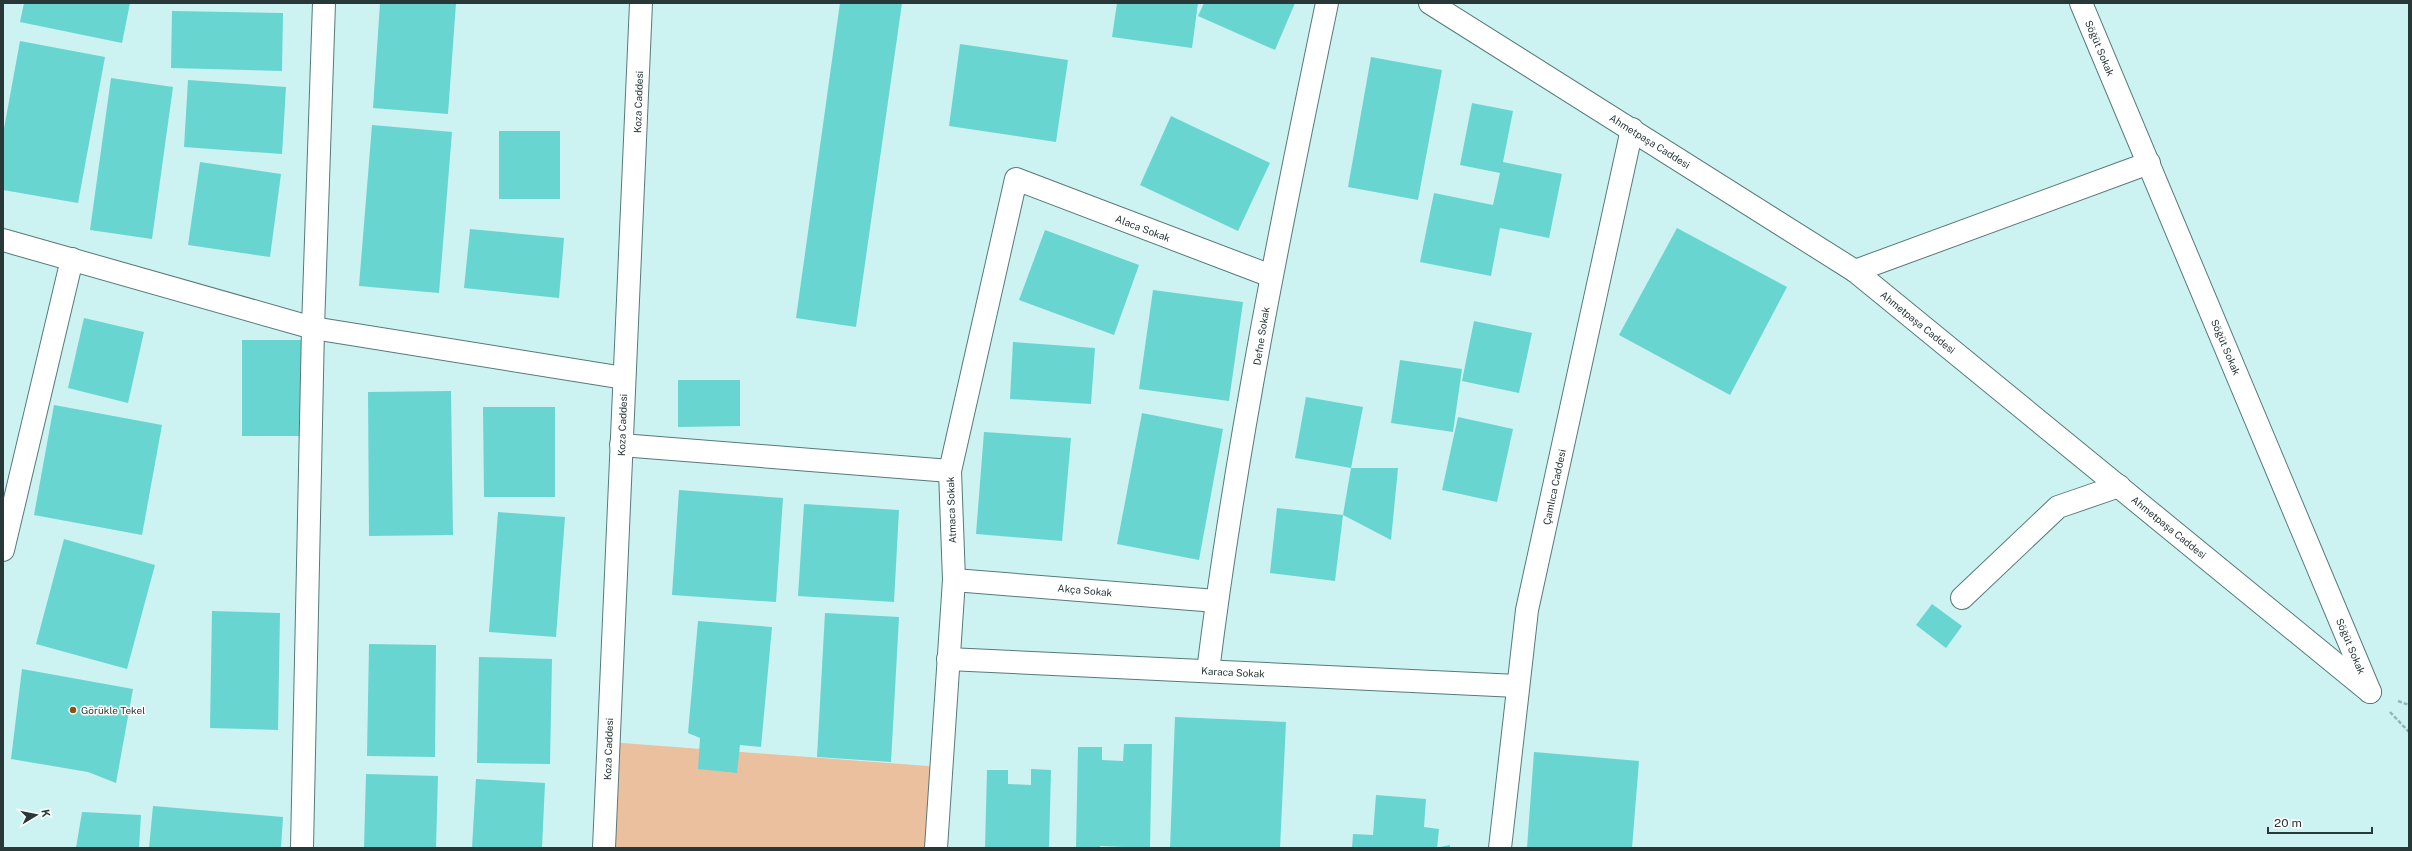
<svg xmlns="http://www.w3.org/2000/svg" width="2412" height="851" font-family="'Public Sans',sans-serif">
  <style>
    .green { fill: #eac09f }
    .building { fill: #69d5d1 }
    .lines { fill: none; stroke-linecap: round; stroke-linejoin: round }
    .street-casing { stroke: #577a79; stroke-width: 24 }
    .secondary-casing { stroke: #577a79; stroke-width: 24 }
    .path { stroke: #96b5b4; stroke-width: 2.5; stroke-dasharray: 4 2; stroke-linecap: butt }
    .street { stroke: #fff; stroke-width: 22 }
    .secondary { stroke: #fff; stroke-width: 22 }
    .poi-dot { fill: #8d5111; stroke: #fff; stroke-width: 1.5 }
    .labels { text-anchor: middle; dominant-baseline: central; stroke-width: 3; stroke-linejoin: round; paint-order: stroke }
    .street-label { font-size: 10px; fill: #283737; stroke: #fff }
    .poi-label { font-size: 10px; fill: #283737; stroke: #fff; text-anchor: start }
  </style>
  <rect width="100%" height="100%" fill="#ccf3f1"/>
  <polygon class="green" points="609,742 941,767 936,848 604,848"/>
  <g class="building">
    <polygon points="24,3 130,3 122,43 20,22"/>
    <polygon points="380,3 456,3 448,114 373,108"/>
    <polygon points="840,3 902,3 856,327 796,318"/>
    <polygon points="1117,3 1198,3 1192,48 1112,37"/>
    <polygon points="1204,3 1295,3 1275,50 1198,16"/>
    <polygon points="172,11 283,13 282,71 171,68"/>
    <polygon points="20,41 105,57 78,203 3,190 3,134"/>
    <polygon points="960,44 1068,60 1056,142 949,126"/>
    <polygon points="1371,57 1442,70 1418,200 1348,187"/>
    <polygon points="111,78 173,87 152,239 90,230"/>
    <polygon points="188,80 286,87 282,154 184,147"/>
    <polygon points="1472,103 1513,111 1503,162 1562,174 1549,238 1500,228 1491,276 1420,262 1434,193 1493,205 1500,173 1460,165"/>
    <polygon points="1171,116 1270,163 1238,231 1140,185"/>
    <polygon points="372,125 452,132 439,293 359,286"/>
    <rect x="499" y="131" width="61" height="68"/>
    <polygon points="200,162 281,174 270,257 188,245"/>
    <polygon points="1677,228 1787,287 1730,395 1619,335"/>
    <polygon points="470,229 564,238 559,298 464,288"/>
    <polygon points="1045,230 1139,265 1114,335 1019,300"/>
    <polygon points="1153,290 1243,302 1229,401 1139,389"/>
    <polygon points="84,318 144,332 128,403 68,388"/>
    <polygon points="1474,321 1532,333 1519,393 1462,381"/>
    <polygon points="242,340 301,340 302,436 242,436"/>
    <polygon points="1013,342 1095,348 1091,404 1010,399"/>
    <polygon points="1400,360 1462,369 1453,432 1391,423"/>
    <polygon points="678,380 740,380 740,426 678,427"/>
    <polygon points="451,391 453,535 369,536 368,392"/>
    <polygon points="1306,397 1363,407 1351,468 1295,458"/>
    <polygon points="54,405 162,425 142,535 34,515"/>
    <polygon points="483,407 555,407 555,497 484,497"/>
    <polygon points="1142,413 1223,429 1199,560 1117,544"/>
    <polygon points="1458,417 1513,429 1497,502 1442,490"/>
    <polygon points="984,432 1071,438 1062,541 976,534"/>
    <polygon points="1351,468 1398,468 1391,540 1343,515"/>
    <polygon points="679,490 783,498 776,602 672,595"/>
    <polygon points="804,504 899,510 894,602 798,596"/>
    <polygon points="1277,508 1343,515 1335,581 1270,573"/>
    <polygon points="498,512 565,517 556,637 489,632"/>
    <polygon points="64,539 155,565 127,669 36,644"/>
    <polygon points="1932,604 1962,626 1946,648 1916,625"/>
    <polygon points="212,611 280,613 278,730 210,728"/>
    <polygon points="825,613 899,617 891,762 817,757"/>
    <polygon points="698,621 772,627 761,747 740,745 737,773 698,769 700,738 688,733"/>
    <polygon points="369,644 436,645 435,757 367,756"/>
    <polygon points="479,657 552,659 550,764 477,763"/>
    <polygon points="22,669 133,689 116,783 88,772 11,759"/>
    <polygon points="1175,717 1286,722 1280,848 1170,848"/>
    <polygon points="1124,744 1152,744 1150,848 1100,846 1100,848 1076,848 1078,747 1102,747 1102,760 1123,761"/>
    <polygon points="1534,752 1639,761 1632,848 1527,848"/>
    <polygon points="1031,769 1051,770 1049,848 985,848 987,770 1008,770 1008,784 1031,785"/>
    <polygon points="366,774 438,776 436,848 364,848"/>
    <polygon points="476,779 545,783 542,848 472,848"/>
    <polygon points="1376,795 1426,799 1424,827 1439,829 1437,848 1352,848 1353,834 1373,835"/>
    <polygon points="153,806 283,817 281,848 149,848"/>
    <polygon points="82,812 141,815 139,848 76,848"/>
    <polygon points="1450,845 1450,848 1440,848 1440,847"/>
  </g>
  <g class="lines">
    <defs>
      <g id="street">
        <polyline points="2081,3 2370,692"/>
        <polyline points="3,240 313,328 624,378"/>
        <polyline points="1855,271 2149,163"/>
        <polyline points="621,445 950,471"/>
        <polyline points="3,550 72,259"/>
        <polyline points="954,580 1216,601"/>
        <polyline points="1962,598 2058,507 2119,486"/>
        <polyline points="948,659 1517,686"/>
        <path d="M1208,671C1236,446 1281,224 1327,3"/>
        <polyline points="302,848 313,328 324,3"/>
        <polyline points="936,848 954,580 950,471 1016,179 1271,276"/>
      </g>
      <g id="secondary">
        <polyline points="1430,3 1855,271 2370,692"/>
        <polyline points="604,848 641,3"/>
        <polyline points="1500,848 1527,610 1632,129"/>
      </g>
    </defs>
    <use href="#street" class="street-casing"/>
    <use href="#secondary" class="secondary-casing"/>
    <g class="path">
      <polyline points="2398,701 2409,705"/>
      <polyline points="2390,712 2409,732"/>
    </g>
    <use href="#street" class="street"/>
    <use href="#secondary" class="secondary"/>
  </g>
  <circle class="poi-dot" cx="73" cy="710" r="4"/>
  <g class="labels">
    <g class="street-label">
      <text transform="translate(2100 48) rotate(67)">Söğüt Sokak</text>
      <text transform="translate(638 102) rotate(-88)">Koza Caddesi</text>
      <text transform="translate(1650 141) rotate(32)">Ahmetpaşa Caddesi</text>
      <text transform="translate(1143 228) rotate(21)">Alaca Sokak</text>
      <text transform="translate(1918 322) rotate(39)">Ahmetpaşa Caddesi</text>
      <text transform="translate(1261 336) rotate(-81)">Defne Sokak</text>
      <text transform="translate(2226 347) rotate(67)">Söğüt Sokak</text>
      <text transform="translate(622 425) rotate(-88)">Koza Caddesi</text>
      <text transform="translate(1554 487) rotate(-78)">Çamlıca Caddesi</text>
      <text transform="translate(951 510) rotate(-92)">Atmaca Sokak</text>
      <text transform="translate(2169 527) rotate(39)">Ahmetpaşa Caddesi</text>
      <text transform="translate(1085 590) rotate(5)">Akça Sokak</text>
      <text transform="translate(2351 646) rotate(67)">Söğüt Sokak</text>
      <text transform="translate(1233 672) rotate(3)">Karaca Sokak</text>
      <text transform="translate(608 749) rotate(-88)">Koza Caddesi</text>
    </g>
    <g class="poi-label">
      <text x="81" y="710">Görükle Tekel</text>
    </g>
  </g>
  <rect width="2412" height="851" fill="none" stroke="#283737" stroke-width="8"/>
  <g transform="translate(36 815) rotate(80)" stroke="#ffffff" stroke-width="3" paint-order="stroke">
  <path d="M0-3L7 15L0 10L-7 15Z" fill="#283737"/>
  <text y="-6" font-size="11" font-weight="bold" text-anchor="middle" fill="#283737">K</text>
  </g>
  <path d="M2268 827v6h104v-6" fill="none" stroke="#283737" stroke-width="2"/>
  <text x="2274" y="827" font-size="12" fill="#283737" stroke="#ffffff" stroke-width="3" paint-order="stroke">20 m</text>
</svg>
